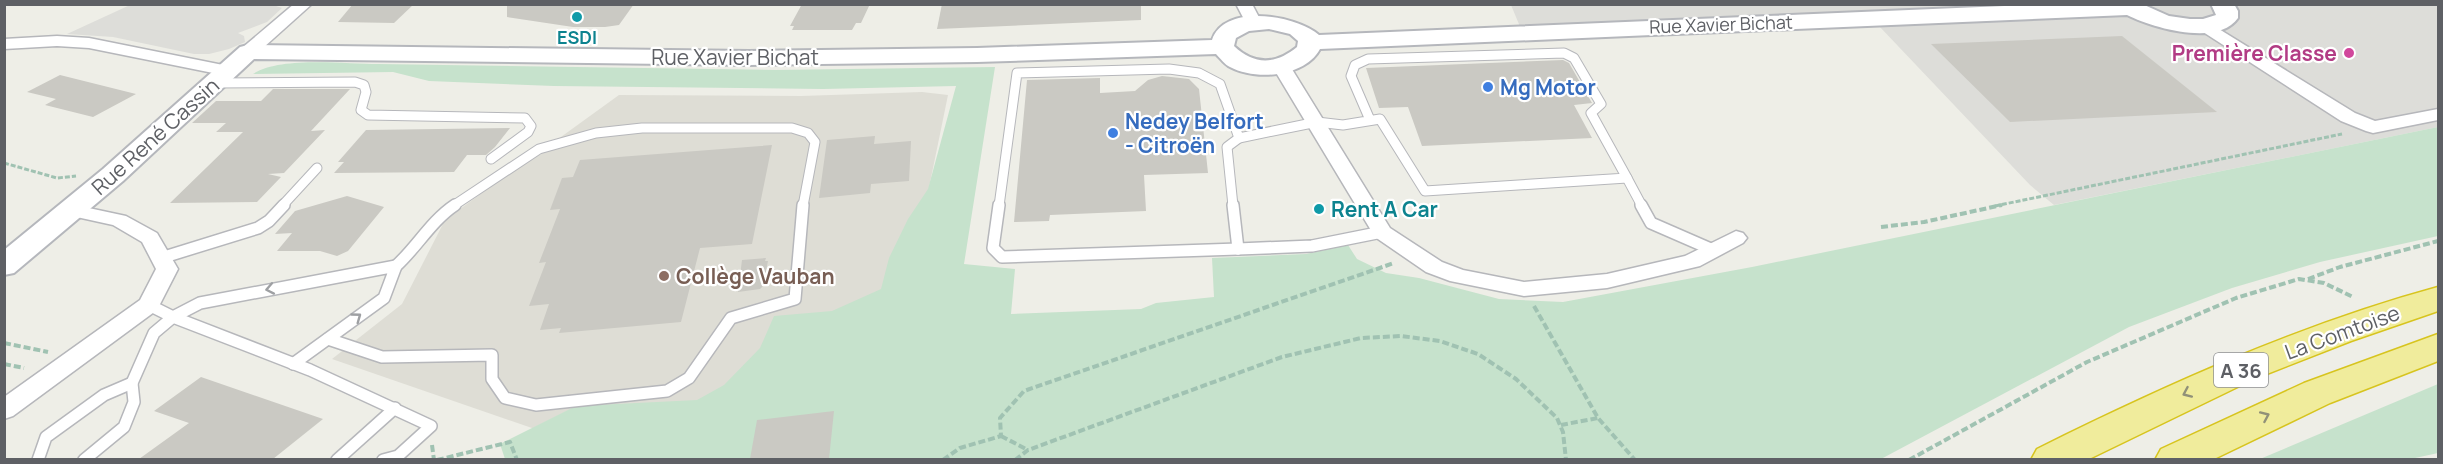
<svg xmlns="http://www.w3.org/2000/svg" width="2443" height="464" font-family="Manrope,sans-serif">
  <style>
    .industrial { fill: #ddddd9 }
    .education { fill: #deddd5 }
    .green { fill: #c6e2cc }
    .building { fill: #cac9c3 }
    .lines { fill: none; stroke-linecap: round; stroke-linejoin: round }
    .service-far1-casing { stroke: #b6b7bb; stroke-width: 11 }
    .service-casing { stroke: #b6b7bb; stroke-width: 14 }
    .minor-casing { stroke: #b6b7bb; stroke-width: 3 }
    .secondary-casing { stroke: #b5b7bc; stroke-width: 4 }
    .motorway-casing { stroke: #d7c41e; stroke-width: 3 }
    .path-far1 { stroke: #a0c2b2; stroke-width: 3; stroke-dasharray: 5 2; stroke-linecap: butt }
    .path { stroke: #a0c2b2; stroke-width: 4; stroke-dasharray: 7 3; stroke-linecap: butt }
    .service-far1 { stroke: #fff; stroke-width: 9 }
    .service { stroke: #fff; stroke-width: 11 }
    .minor { fill: #fff; fill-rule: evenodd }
    .secondary { fill: #fff; fill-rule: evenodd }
    .motorway { fill: #f0ec9c; fill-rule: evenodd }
    .oneway { stroke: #9ea0a3 }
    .oneway2 { stroke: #919178 }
    .culture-dot { fill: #0f9aa8; stroke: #fff; stroke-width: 2 }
    .hotel-dot { fill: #d1479c; stroke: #fff; stroke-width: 2 }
    .shop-dot { fill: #3f7fe0; stroke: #fff; stroke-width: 2 }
    .education-dot { fill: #8d6e63; stroke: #fff; stroke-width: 2 }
    .labels { text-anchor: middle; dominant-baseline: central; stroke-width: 4.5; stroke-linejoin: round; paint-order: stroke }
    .far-street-label { font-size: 18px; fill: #5e6065; stroke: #fff }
    .far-culture-label { font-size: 18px; font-weight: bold; fill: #0d838f; stroke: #fff }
    .shield { fill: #fff; stroke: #8e9093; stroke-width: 1.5 }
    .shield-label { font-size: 20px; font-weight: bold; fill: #5e6065 }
    .hotel-label { font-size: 21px; font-weight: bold; fill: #b23c85; stroke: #fff; text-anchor: end }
    .street-label { font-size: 21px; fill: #5e6065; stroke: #fff }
    .shop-label { font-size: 21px; font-weight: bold; fill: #366cbe; stroke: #fff; text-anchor: start }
    .culture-label { font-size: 21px; font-weight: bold; fill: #0d838f; stroke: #fff; text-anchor: start }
    .education-label { font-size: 21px; font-weight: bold; fill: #785e54; stroke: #fff; text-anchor: start }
  </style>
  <rect width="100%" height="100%" fill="#eeeee7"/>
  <g class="industrial">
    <polygon points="273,5 282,8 267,22 238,33 244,36 245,42 229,49 209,54 194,54 113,37 67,34 130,5"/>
    <polygon points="1511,5 2438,5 2438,127 2054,205 2030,185 1879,26 1526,41"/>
  </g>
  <polygon class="education" points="922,92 948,95 878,436 622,459 332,359 402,304 445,220 523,163 551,149 554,142 619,95 801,96"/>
  <g class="green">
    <path d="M378,64L775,70L995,67L964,264L1015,269L1011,314L1141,309L1156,303L1214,297L1212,258L1306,254L1348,245L1357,259L1386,273L1419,278L1499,299L1563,302L1752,267L2438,127V236L2320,262L2232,288L2129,327L1881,459H505L500,444L576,406L697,400L724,385L760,348L774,316L832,311L881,289L889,258L908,219L928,189L956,86L823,89L554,86L429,81L393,72L253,74C280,56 345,64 378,64Z"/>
    <polygon points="2438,384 2438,453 2406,460 2260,459"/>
  </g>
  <g class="building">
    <polygon points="353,4 414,4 394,23 338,22"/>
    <polygon points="507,4 634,4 619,25 605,27 573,27 507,17"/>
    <polygon points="802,4 870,4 861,23 856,23 852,30 792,30 794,26 790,26"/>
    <polygon points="942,4 1141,4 1141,20 937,29"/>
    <polygon points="2122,36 2217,112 2010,122 1931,44"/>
    <polygon points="1563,60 1569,63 1592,103 1574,105 1592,138 1422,146 1408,107 1379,108 1366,68"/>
    <polygon points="60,75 136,94 93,117 45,105 56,99 27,92"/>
    <polygon points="1162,76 1189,79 1199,89 1208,173 1144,175 1146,211 1050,215 1049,221 1014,222 1027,80 1100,78 1100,93 1135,91 1148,80"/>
    <polygon points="273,89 350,89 311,131 325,130 284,173 268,174 281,177 257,202 170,203 243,132 216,132 226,123 192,123 216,101 261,101"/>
    <polygon points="510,128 495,147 486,155 467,155 454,172 334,173 344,162 338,162 366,130"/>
    <polygon points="875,136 874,144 911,141 909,181 871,184 870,193 819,198 827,140"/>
    <polygon points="772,145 752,244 700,248 681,322 559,333 561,328 540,330 549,304 529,306 546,262 539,263 560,209 550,210 562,178 573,177 580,160"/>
    <polygon points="347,196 384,207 348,251 337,256 320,251 277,251 292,233 275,234 295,211"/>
    <polygon points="766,258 765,261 768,261 763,286 760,289 738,292 742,260"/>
    <polygon points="201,377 323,419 273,459 139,459 189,423 154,411"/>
    <polygon points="834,411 829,459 750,459 757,420"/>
  </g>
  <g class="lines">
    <defs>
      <g id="service-far1">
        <polyline points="215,83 355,82 364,85 366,92 361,110 368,115 525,118 531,126 528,132 491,159"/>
        <polyline points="1239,138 1317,122 1343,125 1380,119 1425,191 1627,178 1591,113 1601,104 1574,58 1564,53 1368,59 1355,65 1351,76 1370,120"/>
        <polyline points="1627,178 1642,206"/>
        <polyline points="282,206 317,168"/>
        <polyline points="453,206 539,149 596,133 642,128 792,128 808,133 815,142 803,206"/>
        <polyline points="999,206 1017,73 1169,69 1199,73 1220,84 1239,138 1227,147 1233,206"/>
      </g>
      <g id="service">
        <polyline points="999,205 993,248 1002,257 1238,249"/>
        <polyline points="1233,205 1238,249"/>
        <polyline points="1641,205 1651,223 1713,250"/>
        <polyline points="1238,249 1312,246 1382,232"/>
        <polyline points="161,258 258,228 269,221 284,205"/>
        <path d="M396,266C417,247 431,221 455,205"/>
        <polyline points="149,305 173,317 310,370 431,426 398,456 383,460"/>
        <polyline points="328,339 382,357 492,355 492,379 505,398 536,405 667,391 689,378 731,318 795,299 803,205"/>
        <polyline points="38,460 46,437 104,395 132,383"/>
        <polyline points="84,460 124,427 134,402 132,383 154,333 173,317 200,303 396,266 384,298 293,364"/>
        <polyline points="337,460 395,408"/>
      </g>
      <g id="minor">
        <polygon points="294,4 312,4 254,56 242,56 239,52 242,48"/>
        <polygon points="1236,4 1252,4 1262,23 1260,27 1248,27"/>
        <polygon points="2206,21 2355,113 2375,121 2438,109 2438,120 2373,133 2366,131 2341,121 2200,30 2198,26"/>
        <polygon points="57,36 89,38 228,66 237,71 228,76 89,48 57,46 4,49 4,39"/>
        <polygon points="1281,61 1290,66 1390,228 1442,262 1463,270 1524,282 1607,274 1685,256 1736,231 1743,233 1747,238 1743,243 1700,266 1607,288 1524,296 1450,281 1426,272 1375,237 1272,66"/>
        <polygon points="70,204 126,216 157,233 178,269 157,310 13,416 4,419 4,397 140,300 156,269 142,242 113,225 63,214 60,210 63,206"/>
      </g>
      <path id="secondary" d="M2053,4H2142L2169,16L2190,19H2203L2216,15L2211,4H2234L2238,11V18C2218,47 2153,28 2127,15L1320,49C1305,77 1256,81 1230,67C1225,65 1220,58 1216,54L977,62L749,65L254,59L123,181L14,273L4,275V250L103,169L240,47L248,45L749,51L977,48L1212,40C1224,3 1296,15 1319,35ZM1269,29L1290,34L1298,41L1297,47C1275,65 1254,65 1234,46L1236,38L1249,31Z"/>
      <g id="motorway">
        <path d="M2438,287V311L2351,341L2254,379L2087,460H2031L2037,449C2166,385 2299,325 2438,287Z"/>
        <polygon points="2438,334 2438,361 2330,403 2212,460 2155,460 2161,449 2304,383"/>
      </g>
    </defs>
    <use href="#service-far1" class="service-far1-casing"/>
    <use href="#service" class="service-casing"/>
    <use href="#minor" class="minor-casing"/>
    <use href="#secondary" class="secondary-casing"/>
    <use href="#motorway" class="motorway-casing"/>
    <g class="path-far1">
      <polyline points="4,163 57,178 76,176"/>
      <polyline points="1995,206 2342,134"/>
    </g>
    <g class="path">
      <polyline points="1881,227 1924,222 2002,205"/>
      <polyline points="2308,279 2340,267 2438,241"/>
      <polyline points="1534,306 1598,418 1635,460"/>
      <polyline points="4,343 48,352"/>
      <polyline points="4,364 24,368"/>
      <polyline points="1561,425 1598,418"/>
      <polyline points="1001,436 1028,450"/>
      <polyline points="432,445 434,460"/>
      <polyline points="437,460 510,442 517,460"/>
      <polyline points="943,460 960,448 1001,436 1000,418 1024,391 1394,263"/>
      <polyline points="1015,460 1028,450 1282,357 1361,338 1401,336 1440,341 1478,354 1516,379 1557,418 1563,432 1566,460"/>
      <polyline points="1909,460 2087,362 2236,298 2299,279 2324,283 2353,297"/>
    </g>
    <use href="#service-far1" class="service-far1"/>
    <use href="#service" class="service"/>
    <use href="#minor" class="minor"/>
    <use href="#secondary" class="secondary"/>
    <use href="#motorway" class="motorway"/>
  </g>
  <defs><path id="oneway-chevron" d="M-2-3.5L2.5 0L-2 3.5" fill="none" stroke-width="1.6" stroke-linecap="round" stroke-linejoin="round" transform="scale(1.5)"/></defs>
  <g class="oneway">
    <use href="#oneway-chevron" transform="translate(270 289) rotate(169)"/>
    <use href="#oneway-chevron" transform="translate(357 317) rotate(-36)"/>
  </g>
  <g class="oneway2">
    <use href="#oneway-chevron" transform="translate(2187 393) rotate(156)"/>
    <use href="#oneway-chevron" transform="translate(2265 416) rotate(-24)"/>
  </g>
  <g class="culture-dot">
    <circle cx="577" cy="17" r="6"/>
    <circle cx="1319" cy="209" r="6"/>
  </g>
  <circle class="hotel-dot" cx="2349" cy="53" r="6"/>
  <g class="shop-dot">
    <circle cx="1488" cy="87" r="6"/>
    <circle cx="1113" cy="133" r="6"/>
  </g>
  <circle class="education-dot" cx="664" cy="276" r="6"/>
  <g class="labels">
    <g class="far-street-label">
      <text transform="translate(1721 24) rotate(-2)">Rue Xavier Bichat</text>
    </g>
    <g class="far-culture-label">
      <text x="577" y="37">ESDI</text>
    </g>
    <rect class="shield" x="2214" y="353" width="54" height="34" rx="4.5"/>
    <g class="shield-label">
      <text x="2241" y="370">A 36</text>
    </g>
    <g class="hotel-label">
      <text x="2337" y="53">Première Classe</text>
    </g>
    <g class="street-label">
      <text x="735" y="57">Rue Xavier Bichat</text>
      <text transform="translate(155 136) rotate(-42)">Rue René Cassin</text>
      <text transform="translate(2342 332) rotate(-20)">La Comtoise</text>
    </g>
    <g class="shop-label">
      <text x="1500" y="87">Mg Motor</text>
      <text x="1125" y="121">Nedey Belfort<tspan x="1125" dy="24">- Citroën</tspan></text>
    </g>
    <g class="culture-label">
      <text x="1331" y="209">Rent A Car</text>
    </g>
    <g class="education-label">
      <text x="676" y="276">Collège Vauban</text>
    </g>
  </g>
  <rect width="2443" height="464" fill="none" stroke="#5e6065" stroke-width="12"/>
</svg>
